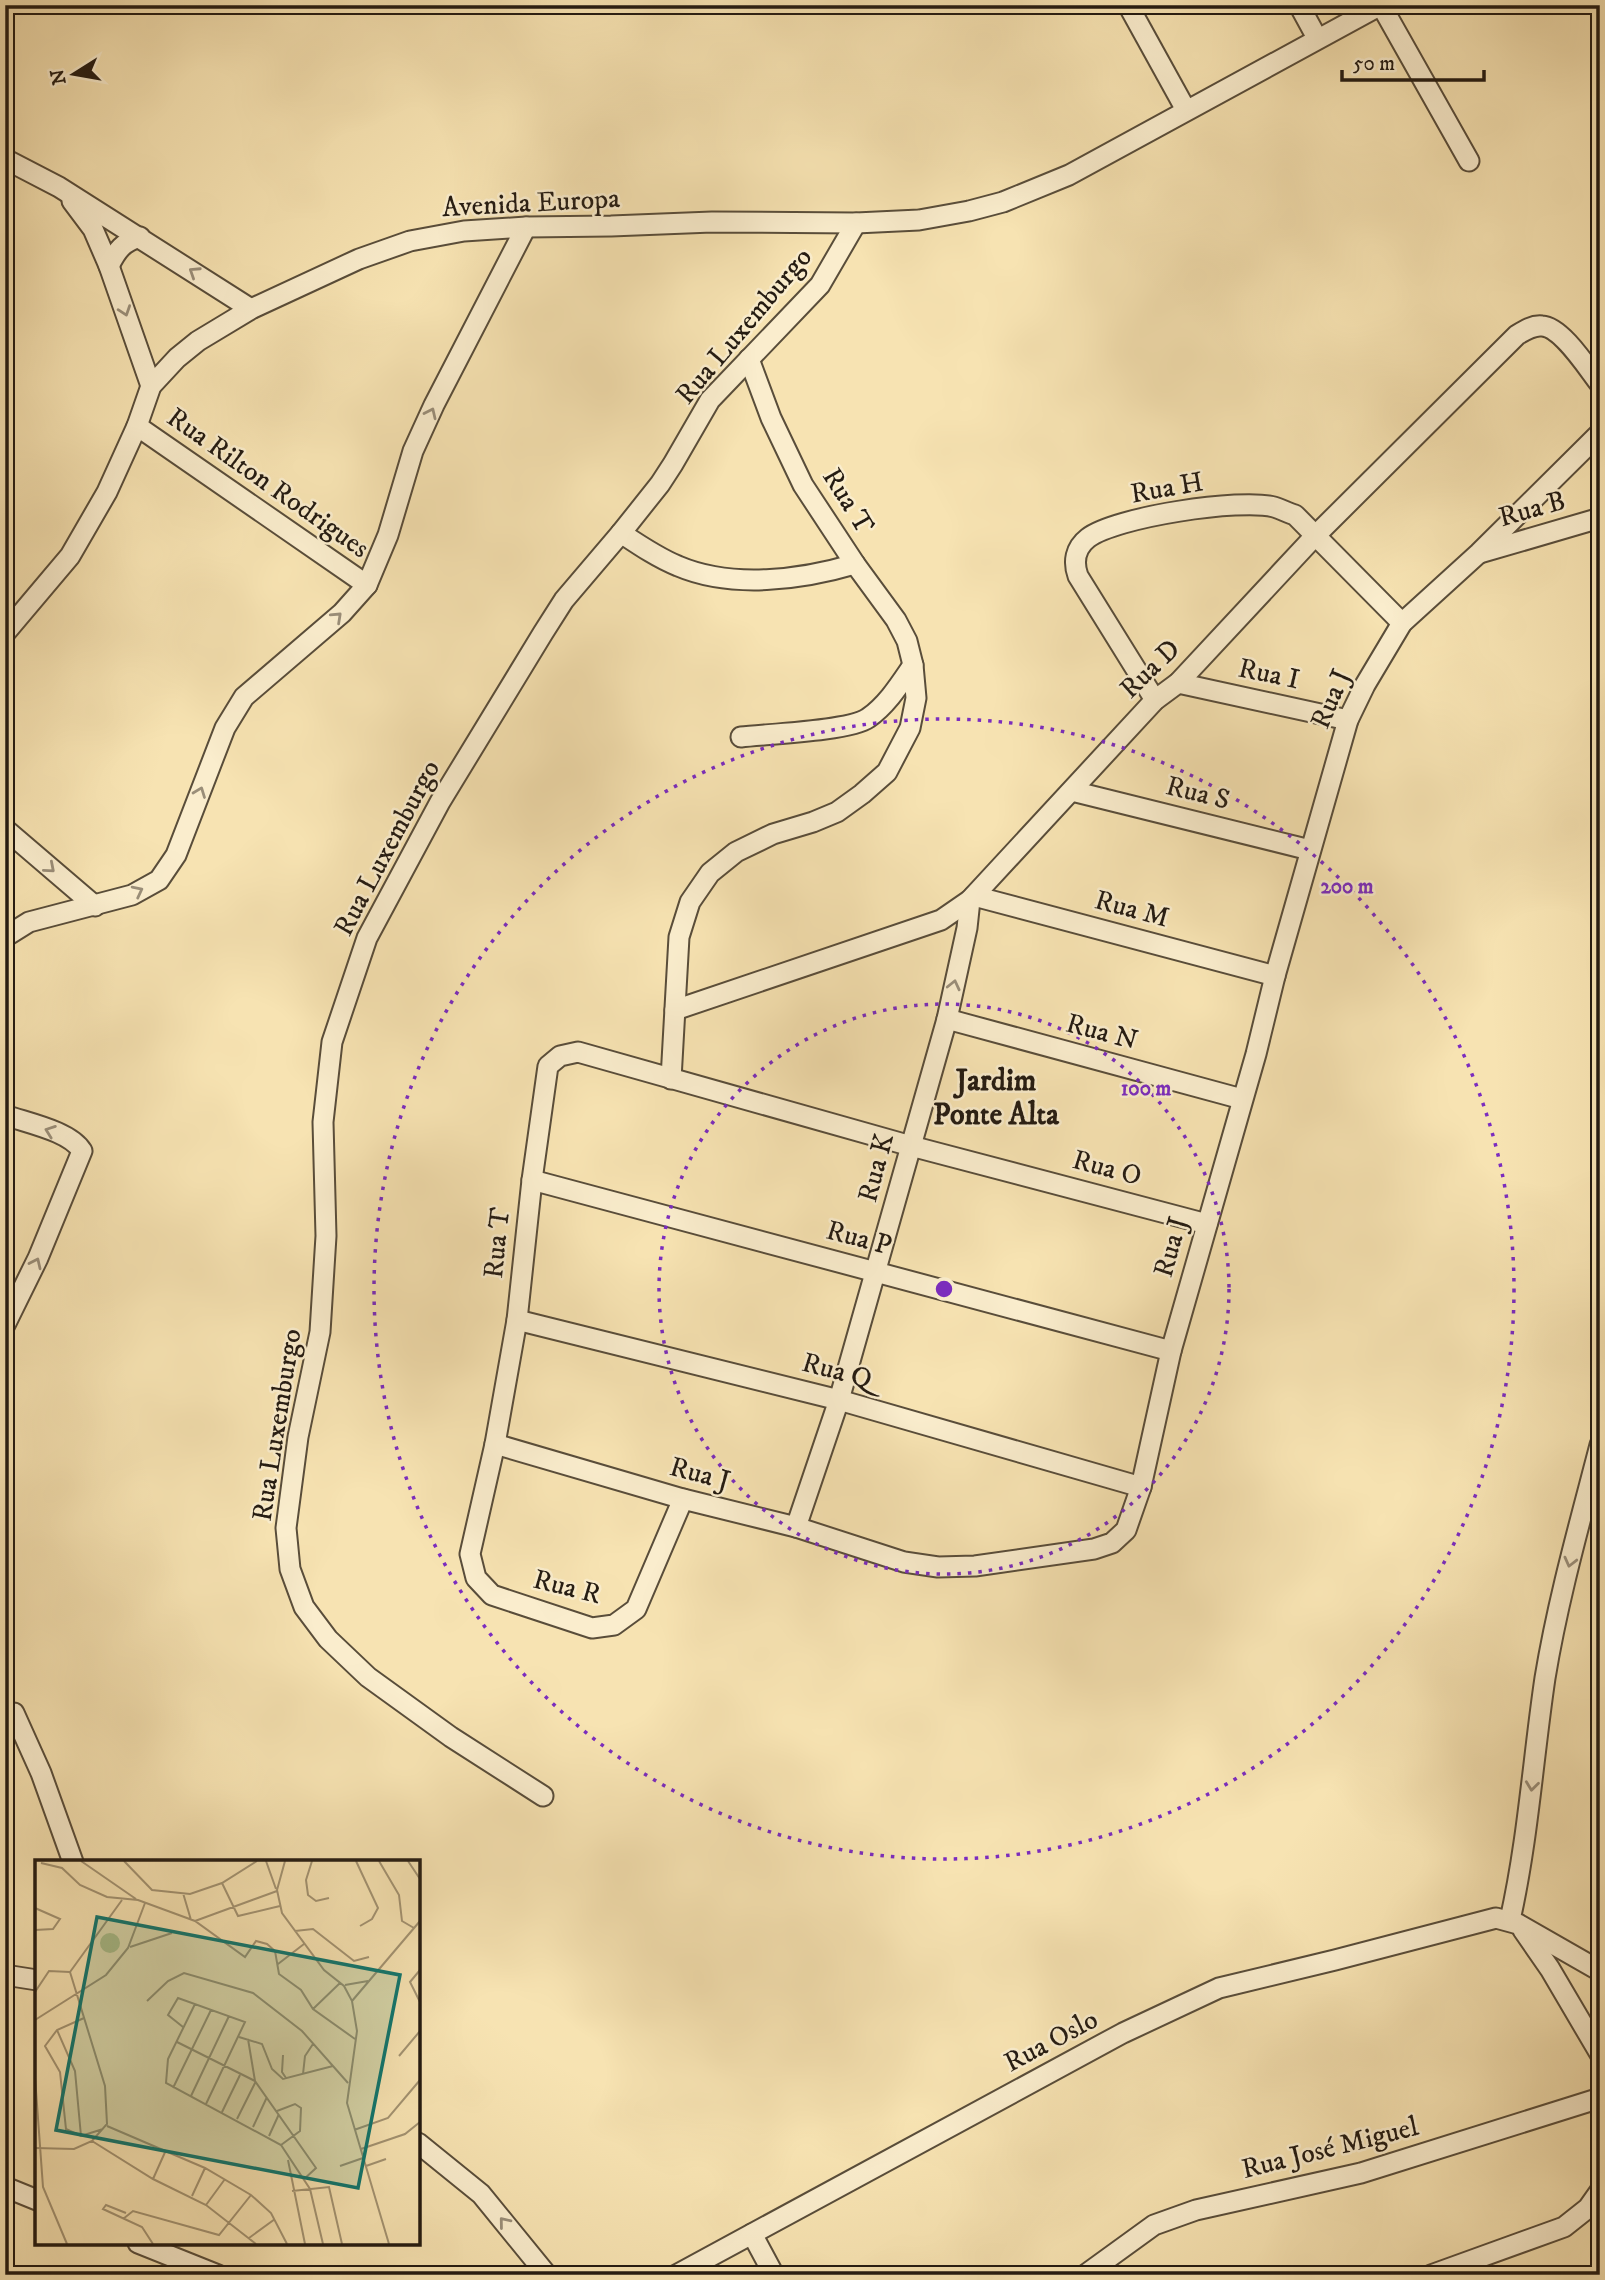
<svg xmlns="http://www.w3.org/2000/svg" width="1605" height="2280" font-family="'IM FELL DW Pica',serif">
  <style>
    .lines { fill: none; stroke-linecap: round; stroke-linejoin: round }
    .minor-casing { stroke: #594d3a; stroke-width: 23 }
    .minor { stroke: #faedcd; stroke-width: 19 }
    .oneway { stroke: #9a8e79 }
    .ring { fill: none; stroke: #7b2cbf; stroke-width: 3.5; stroke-dasharray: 3.5 7 }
    .labels { text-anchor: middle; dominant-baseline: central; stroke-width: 5; stroke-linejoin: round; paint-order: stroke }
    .street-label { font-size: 28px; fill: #241b12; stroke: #faedcd }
    .neighbourhood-label { font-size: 30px; font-weight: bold; fill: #241b12; stroke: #faedcd }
    .inset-road { fill: none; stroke: #a39372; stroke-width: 2 }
    .view { fill: #0f766e; fill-opacity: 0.15; stroke: #0f766e; stroke-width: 3.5 }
    .inset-edge { fill: none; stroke: #241b12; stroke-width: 3.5 }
    .centre { fill: #7b2cbf; stroke: #faedcd; stroke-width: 3.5 }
    .ring-label { font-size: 21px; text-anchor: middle; font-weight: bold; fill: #7b2cbf; stroke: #faedcd; stroke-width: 5; stroke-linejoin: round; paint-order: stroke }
  </style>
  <rect width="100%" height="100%" fill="#f7e3b2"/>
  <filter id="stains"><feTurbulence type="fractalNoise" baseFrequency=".00286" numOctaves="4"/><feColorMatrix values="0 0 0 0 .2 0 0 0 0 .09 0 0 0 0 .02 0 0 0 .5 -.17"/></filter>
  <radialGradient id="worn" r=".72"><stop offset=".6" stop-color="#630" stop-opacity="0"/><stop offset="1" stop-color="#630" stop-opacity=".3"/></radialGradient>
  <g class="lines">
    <defs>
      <g id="minor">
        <polyline points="1128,5 1186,110"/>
        <polyline points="1299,5 1317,38"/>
        <polyline points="1381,5 1469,161"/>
        <polyline points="5,159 59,187 251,309"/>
        <polyline points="72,201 93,229 109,266 151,386"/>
        <path d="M109,266C117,250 123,242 140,237"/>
        <polyline points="137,426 367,585"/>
        <path d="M621,533C639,545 658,558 678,566C732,589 801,580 855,564"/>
        <polyline points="1480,553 1600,518"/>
        <polyline points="5,633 70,556 107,492 137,426 151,386 177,358 198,341 251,309 359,259 410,241 464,231 526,227 611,226 712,222 856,223 919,220 969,211 1003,202 1069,175 1381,5"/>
        <polyline points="1178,683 1348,720"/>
        <path d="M1155,700L1078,576C1073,562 1075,548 1088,538C1115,517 1241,498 1274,507C1281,509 1288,513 1295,515L1402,623"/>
        <path d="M741,737C767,734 850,731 868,718C887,705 900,684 913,665"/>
        <polyline points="1072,791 1310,850"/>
        <polyline points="5,829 95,906"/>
        <polyline points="974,896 1275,976"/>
        <polyline points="5,937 29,922 132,895 159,880 176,855 225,728 244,697 342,613 367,585 388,535 413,451 434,405 526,227"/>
        <path d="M675,1010L941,920L970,900L1155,700L1178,683L1314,537L1517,335C1525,330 1533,325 1542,326C1562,327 1588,369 1600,384"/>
        <polyline points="947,1019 1242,1099"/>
        <polyline points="671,1079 679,937 690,902 710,873 736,852 773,834 813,822 837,812 862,794 887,772 910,728 916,698 913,665 907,641 896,620 855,564 803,485 771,418 749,359"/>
        <path d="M5,1115C27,1123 70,1131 82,1151L38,1258L5,1325"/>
        <polyline points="532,1180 1171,1351"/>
        <polyline points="517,1320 839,1400 1141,1487"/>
        <polyline points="495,1444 683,1499 796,1527 904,1562 938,1567 975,1566 1094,1549 1112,1543 1126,1530 1141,1487 1171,1351 1256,1054 1275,976 1348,720 1365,685 1402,623 1479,553 1600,433"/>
        <polyline points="683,1499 636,1609 614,1625 592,1628 492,1595 476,1578 470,1554 495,1444 517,1320 532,1180 548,1066 560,1056 578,1052 911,1146 1207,1224"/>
        <polyline points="796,1527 839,1400 947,1019 967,928 970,900"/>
        <polyline points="14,1713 41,1773 73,1862"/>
        <polyline points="543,1796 451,1737 368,1677 328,1639 304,1607 290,1569 286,1528 298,1437 320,1332 326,1236 323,1122 332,1042 367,938 440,802 543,633 564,600 621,533 660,484 673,464 710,400 820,285 856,223"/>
        <path d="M1510,1920C1528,1840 1533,1759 1545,1678C1558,1599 1580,1522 1600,1445"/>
        <polyline points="1523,1930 1550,1969 1600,2054"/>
        <polyline points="5,1975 37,1980"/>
        <polyline points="418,2143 481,2194 547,2275"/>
        <polyline points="5,2187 37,2200"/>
        <polyline points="752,2234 774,2275"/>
        <polyline points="138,2243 218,2275"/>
        <polyline points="676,2275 1123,2033 1219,1988 1335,1960 1496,1918 1518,1924 1600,1971"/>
        <polyline points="1085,2275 1154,2225 1196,2210 1361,2173 1600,2098"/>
        <polyline points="1431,2275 1564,2227 1588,2208 1600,2191"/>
      </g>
    </defs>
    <use href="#minor" class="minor-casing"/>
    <use href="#minor" class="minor"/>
  </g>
  <defs><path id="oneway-chevron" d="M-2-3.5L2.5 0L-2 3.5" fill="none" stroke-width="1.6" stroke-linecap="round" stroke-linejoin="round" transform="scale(1.75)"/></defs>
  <g class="oneway">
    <use href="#oneway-chevron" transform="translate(194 272) rotate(-147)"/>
    <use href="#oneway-chevron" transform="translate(125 311) rotate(71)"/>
    <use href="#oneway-chevron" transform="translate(431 413) rotate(-65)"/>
    <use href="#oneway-chevron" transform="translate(337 617) rotate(-43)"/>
    <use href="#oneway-chevron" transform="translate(200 792) rotate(-69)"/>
    <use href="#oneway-chevron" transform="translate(50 868) rotate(41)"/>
    <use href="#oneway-chevron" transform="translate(138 891) rotate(-27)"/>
    <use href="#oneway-chevron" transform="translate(954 985) rotate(-77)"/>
    <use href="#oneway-chevron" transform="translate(50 1131) rotate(-160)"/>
    <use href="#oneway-chevron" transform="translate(36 1263) rotate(-65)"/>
    <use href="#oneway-chevron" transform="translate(1570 1562) rotate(104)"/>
    <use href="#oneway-chevron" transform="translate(1532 1786) rotate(97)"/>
    <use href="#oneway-chevron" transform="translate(504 2222) rotate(-129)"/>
  </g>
  <g class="ring">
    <circle cx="944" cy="1289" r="285"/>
    <circle cx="944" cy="1289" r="570"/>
  </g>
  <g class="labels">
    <g class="street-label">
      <text transform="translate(531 203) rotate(-3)">Avenida Europa</text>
      <text transform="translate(744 326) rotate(-50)">Rua Luxemburgo</text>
      <text transform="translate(268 483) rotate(35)">Rua Rilton Rodrigues</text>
      <text transform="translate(1167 488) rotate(-10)">Rua H</text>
      <text transform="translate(848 501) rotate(58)">Rua T</text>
      <text transform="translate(1532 509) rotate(-16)">Rua B</text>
      <text transform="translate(1150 669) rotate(-44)">Rua D</text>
      <text transform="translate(1269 674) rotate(12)">Rua I</text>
      <text transform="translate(1331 699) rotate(-67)">Rua J</text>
      <text transform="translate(1198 793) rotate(14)">Rua S</text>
      <text transform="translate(387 848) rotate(-62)">Rua Luxemburgo</text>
      <text transform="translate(1132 909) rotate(15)">Rua M</text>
      <text transform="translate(1102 1032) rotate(15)">Rua N</text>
      <text transform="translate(876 1168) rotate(-75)">Rua K</text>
      <text transform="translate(1107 1168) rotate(15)">Rua O</text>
      <text transform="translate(859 1238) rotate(15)">Rua P</text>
      <text transform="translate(497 1243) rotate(-84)">Rua T</text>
      <text transform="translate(1171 1247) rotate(-74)">Rua J</text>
      <text transform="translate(837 1371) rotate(15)">Rua Q</text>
      <text transform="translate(277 1425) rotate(-81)">Rua Luxemburgo</text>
      <text transform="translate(700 1474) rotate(15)">Rua J</text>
      <text transform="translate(567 1587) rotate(14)">Rua R</text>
      <text transform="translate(1051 2041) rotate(-28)">Rua Oslo</text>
      <text transform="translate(1330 2148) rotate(-14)">Rua José Miguel</text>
    </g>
    <g class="neighbourhood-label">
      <text x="996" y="1081">Jardim<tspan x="996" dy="34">Ponte Alta</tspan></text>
    </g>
  </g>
  <g transform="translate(35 1860)">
    <rect width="385" height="385" fill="#f7e3b2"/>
    <path d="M65 83a10 10 0 1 1 20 0a10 10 0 1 1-20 0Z" fill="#bfc38a"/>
    <path class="inset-road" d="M46,1L101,39M89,1L117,30L155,34L187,23L222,1M231,1L241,29M250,1L242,30L247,53L289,110L309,126L317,141L322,171L312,243L354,384M277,1L271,20L273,35L281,41L294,38M321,1L343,48L337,59L325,66M344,1L364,35L367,61L379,68M373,1L385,19M6,3L27,8L45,25L72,37L103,40L160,61L210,97L221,81L232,84L240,91L244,114L266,130L278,149L320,179M187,23L203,56L245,46M148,33L156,60M0,48L25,59L18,69L0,70M160,61L242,31M260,71L278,69L319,101L334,97M95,87L137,73M243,104L269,84M385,110L375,122L385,142M35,112L87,40M310,125L333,121M0,132L14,111L35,112M112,141L133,121L149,113L218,133L267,171L313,223M317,141L385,61M160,144L133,199L131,223L246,285L275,329L288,384M278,149L305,123M49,158L22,170L10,186L25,212L31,269L46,276L68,269M0,160L71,115L93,88L110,43M148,167L133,155L143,138L210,162L171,244M22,170L40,211L46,276M204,177L227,184L237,209L248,219L298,206M213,179L220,221L281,308L268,320M142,182L220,221M248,195L247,212L251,218M364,196L385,171M268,214L270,196L278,184M0,217L8,327L32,384M138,228L176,150M156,236L194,156M242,251L260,244L266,248L265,271L246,285M187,252L205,215M202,259L221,221M72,266L170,308L216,335L236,353L252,384M218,267L232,237M319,270L353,258L385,220M234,276L244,254M57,281L118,319L171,345L221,384M0,288L39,289L57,281L72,264L70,226L35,112M326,289L370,274L385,262M253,300L270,384M305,306L328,298M331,306L351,299M118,319L131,290M257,331L294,327L307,384M157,336L170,308M171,345L190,319M91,353L71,345L68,349L107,367L118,384M88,359L98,351L184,375L216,335M214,378L240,359"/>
    <path class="view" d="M62,57L365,115L323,328L21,270Z"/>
    <rect width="385" height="385" class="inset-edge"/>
  </g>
  <circle cx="944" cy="1289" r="10" class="centre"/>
  <g class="ring-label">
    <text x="1347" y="893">200 m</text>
    <text x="1146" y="1095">100 m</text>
  </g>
  <rect width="1605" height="2280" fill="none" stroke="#f7e3b2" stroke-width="28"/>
  <rect x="7" y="7" width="1591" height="2266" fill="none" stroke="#241b12" stroke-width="3.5"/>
  <rect x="14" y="14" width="1577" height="2252" fill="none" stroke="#241b12" stroke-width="2"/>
  <g transform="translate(74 74) rotate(259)" stroke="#faedcd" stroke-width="5" paint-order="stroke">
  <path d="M0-5L12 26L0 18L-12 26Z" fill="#241b12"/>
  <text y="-10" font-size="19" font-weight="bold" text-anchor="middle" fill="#241b12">N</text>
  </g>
  <path d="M1342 70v10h142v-10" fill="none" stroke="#241b12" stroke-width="3.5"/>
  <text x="1353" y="70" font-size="21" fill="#241b12" stroke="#faedcd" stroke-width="5" paint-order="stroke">50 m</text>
  <rect width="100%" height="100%" filter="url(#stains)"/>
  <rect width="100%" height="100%" fill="url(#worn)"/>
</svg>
